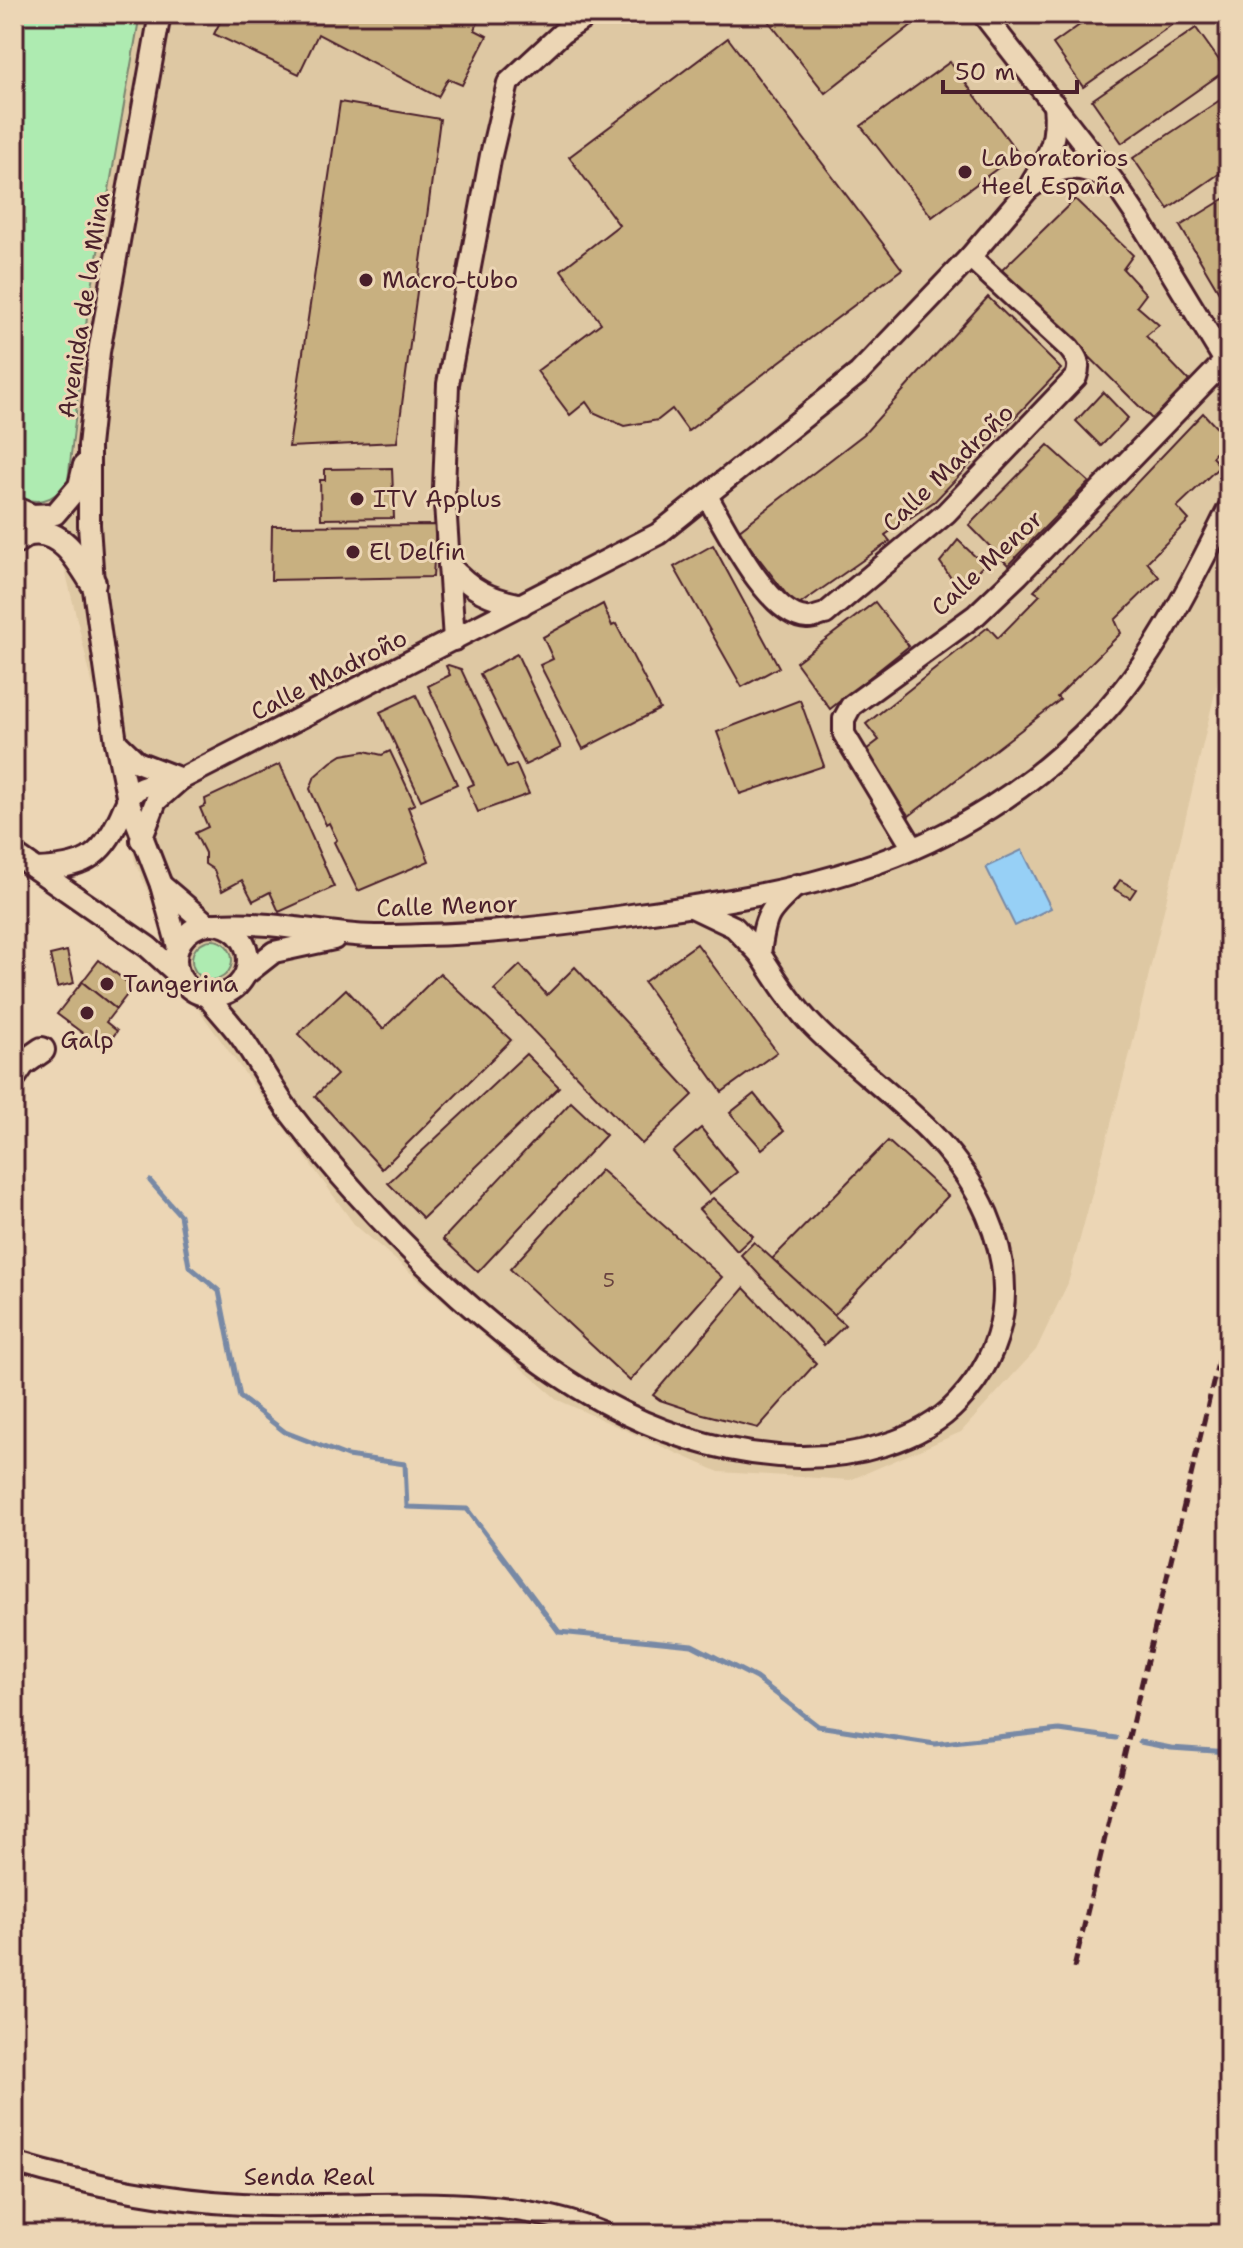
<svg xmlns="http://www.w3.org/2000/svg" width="1243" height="2248" font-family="'Shantell Sans',sans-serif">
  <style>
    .built { fill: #dec8a3 }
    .green { fill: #aeebb1; stroke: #7c856e; stroke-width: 2 }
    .water { fill: #97d0f6; stroke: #7889a5; stroke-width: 2 }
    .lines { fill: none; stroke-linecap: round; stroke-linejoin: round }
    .stream { stroke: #7889a5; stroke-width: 5 }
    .building { fill: #c8b080; stroke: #4a1f2b; stroke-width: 2 }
    .minor-casing { stroke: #4a1f2b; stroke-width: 26 }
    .major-casing { stroke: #4a1f2b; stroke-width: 30 }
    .minor { stroke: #ecd6b5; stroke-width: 20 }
    .major { stroke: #ecd6b5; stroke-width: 24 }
    .rail { stroke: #4a1f2b; stroke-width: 5; stroke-dasharray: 12 6; stroke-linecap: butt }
    .poi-dot { fill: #4a1f2b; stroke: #ecd6b5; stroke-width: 3 }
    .labels { text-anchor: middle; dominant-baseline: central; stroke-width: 6; stroke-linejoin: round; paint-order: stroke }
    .number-label { font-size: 20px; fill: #6a4340 }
    .poi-label { font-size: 24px; fill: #4a1f2b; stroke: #ecd6b5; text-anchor: start }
    .street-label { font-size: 24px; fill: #4a1f2b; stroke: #ecd6b5 }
  </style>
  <rect width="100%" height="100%" fill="#ecd6b5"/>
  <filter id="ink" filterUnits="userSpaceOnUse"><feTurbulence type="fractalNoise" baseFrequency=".0125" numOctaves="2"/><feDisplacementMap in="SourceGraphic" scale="16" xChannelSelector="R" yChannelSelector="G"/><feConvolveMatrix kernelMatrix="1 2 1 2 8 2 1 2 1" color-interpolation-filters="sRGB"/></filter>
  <g filter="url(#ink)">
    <polygon class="built" points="140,14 1229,14 1229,633 1132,1046 1068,1283 1036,1350 961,1432 850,1480 719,1472 558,1400 354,1224 198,1009 135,861 62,557 88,309"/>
    <g class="green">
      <path d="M14,14H140L88,309L68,481C55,501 33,509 14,491Z"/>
      <circle cx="212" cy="960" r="20"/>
    </g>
    <polygon class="water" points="1022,850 1051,908 1015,926 986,867"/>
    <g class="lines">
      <g class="stream">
        <polyline points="150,1181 180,1215 189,1266 219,1291 240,1397 285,1432 347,1456 405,1464 407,1507 467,1509 559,1632 692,1645 756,1678 818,1726 935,1744 1059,1730 1116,1738"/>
        <polyline points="1140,1742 1171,1748 1229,1752"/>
      </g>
    </g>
    <g class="building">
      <polygon points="224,14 481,14 475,30 487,36 462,85 448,79 438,97 318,34 299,74 214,34"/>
      <polygon points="763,14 919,14 922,17 825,93"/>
      <polygon points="1095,14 1187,14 1083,87 1053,44"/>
      <polygon points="1196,28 1226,70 1122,143 1092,100"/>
      <polygon points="728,38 902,269 688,431 672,409 658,420 624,426 593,412 586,402 570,415 537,371 601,323 561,270 619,225 569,157"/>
      <polygon points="950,62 1018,153 932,217 861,126"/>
      <polygon points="1229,94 1229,167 1168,209 1133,158"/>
      <polygon points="340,102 440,119 397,442 289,447"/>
      <polygon points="1229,196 1229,309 1180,226"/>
      <polygon points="1075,199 1133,255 1123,269 1146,294 1137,306 1159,325 1146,336 1190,382 1153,420 1002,270"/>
      <polygon points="988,297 1061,369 935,501 885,535 890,541 796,607 738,531 864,434"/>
      <polygon points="1103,392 1128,418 1101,446 1076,421"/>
      <polygon points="1203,413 1227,439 1212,457 1220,466 1177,507 1189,520 1147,562 1159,577 1115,620 1121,633 1057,697 1060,700 909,816 862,753 879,740 866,724 988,627 998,638 1040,595 1034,591"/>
      <polygon points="1048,445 1089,482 1008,565 969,525"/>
      <polygon points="392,468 394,518 321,519 320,480 325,480 325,469"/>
      <polygon points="436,525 433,577 271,580 272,526"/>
      <polygon points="958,540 984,565 959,590 940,562"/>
      <polygon points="713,545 779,667 742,687 674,567"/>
      <polygon points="875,602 909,646 830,709 796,662"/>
      <polygon points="603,604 612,626 616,624 660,709 583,749 540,665 553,659 543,637"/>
      <polygon points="517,654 561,748 525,765 480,674"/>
      <polygon points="448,665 461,669 507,768 516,764 529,794 478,812 467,787 474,784 428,686 450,675 446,666"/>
      <polygon points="416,695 457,784 421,800 380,712"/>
      <polygon points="800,700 824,766 740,794 717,732"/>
      <polygon points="365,751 382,755 390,751 415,804 408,807 429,861 358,891 334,842 337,840 329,823 326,825 310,789 315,776 331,762 342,755"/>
      <polygon points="280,764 334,887 279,912 270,892 253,901 242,880 222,891 214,870 205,864 205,853 195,833 208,827 200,808 206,805 205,799"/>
      <polygon points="1120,880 1136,889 1130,898 1114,889"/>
      <polygon points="697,944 777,1052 722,1092 644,982"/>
      <polygon points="67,951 74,983 57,987 50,955"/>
      <polygon points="99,960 133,987 116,1009 82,982"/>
      <polygon points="520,965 547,995 575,967 693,1095 642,1144 494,990"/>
      <polygon points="440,973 511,1040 382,1169 315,1096 337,1075 298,1034 346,989 383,1029"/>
      <polygon points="82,982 116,1009 106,1022 117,1031 104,1049 57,1014"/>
      <polygon points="526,1054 559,1087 423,1218 388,1183"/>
      <polygon points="754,1094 784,1131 762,1149 730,1113"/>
      <polygon points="571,1102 606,1135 478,1272 443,1239"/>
      <polygon points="701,1128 737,1172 709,1194 673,1152"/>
      <polygon points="888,1141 948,1196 833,1316 772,1259"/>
      <polygon points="601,1170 722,1277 630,1381 510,1269"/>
      <polygon points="713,1198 753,1236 737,1251 699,1209"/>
      <polygon points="754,1242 845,1325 824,1345 741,1255"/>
      <polygon points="744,1288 816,1363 758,1428 699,1413 660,1400 653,1395"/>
    </g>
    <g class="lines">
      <defs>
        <g id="minor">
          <polyline points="160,14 99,352 89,446 89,525 93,583 116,742 128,800 161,885 178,947"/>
          <polyline points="983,14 1113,181 1140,221 1225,361 1229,362"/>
          <path d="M1054,104C1058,145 1048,155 1028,189C1060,167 1071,161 1109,179"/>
          <path d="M707,496C725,527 769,617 807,618C812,619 819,615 825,614L946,513L1076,377C1081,364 1077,358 1069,348L970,257"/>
          <polyline points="14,507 32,515 55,514 79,486 84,465"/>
          <path d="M449,565C473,591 488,598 522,605"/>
          <polyline points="454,640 444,488 448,384 491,155 508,83 562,33 590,14"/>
          <polyline points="116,742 137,762 181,779"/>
          <polyline points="141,840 156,801 181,779 658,534 859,373 970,257 1028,189"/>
          <polyline points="913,848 844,734 844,719 851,706 976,615 1018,575 1225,361 1229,370"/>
          <polyline points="14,854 148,947 179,975"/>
          <path d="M36,869C83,867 100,860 120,817C124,808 128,797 136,790C146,783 167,782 179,780"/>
          <polyline points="161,885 207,924"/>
          <polyline points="692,907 734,927 760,954"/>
          <path d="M217,924C264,921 309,931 355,935C377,937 400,936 422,935C495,934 566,925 638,914C712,904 790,892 862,868C952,839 1035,786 1099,718C1156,657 1192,581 1229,508"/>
          <circle cx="212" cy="960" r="36"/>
          <polyline points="246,974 274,952 334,939"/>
          <path d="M207,996C218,1010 230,1022 241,1037C258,1061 272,1088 290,1113C334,1171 383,1225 436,1275C539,1372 652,1453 798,1457C852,1458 921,1442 958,1402C1009,1348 1016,1281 987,1214C949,1128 876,1090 814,1027C793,1006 776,979 760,954C765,915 767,912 797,885"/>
          <path d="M14,2163C89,2185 164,2200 242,2204C363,2211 490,2186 605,2234"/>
        </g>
        <g id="major">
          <path d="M14,542C19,539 26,533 31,533C61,528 80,562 93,583"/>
          <polyline points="14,1076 22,1064 42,1050"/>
        </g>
      </defs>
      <use href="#minor" class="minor-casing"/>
      <use href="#major" class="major-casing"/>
      <use href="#minor" class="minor"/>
      <use href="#major" class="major"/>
      <polyline class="rail" points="1074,1968 1229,1316"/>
    </g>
  </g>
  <g class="poi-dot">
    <circle cx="965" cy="172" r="8"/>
    <circle cx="366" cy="280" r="8"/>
    <circle cx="357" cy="499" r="8"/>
    <circle cx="353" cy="552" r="8"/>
    <circle cx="107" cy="984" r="8"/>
    <circle cx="87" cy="1013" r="8"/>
  </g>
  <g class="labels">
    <g class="number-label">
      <text x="609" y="1280">5</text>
    </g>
    <g class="poi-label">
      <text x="981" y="158">Laboratorios<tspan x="981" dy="28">Heel España</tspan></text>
      <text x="382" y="280">Macro-tubo</text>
      <text x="373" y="499">ITV Applus</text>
      <text x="369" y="552">El Delfin</text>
      <text x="123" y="984">Tangerina</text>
      <text x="87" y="1040" text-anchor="middle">Galp</text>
    </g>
    <g class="street-label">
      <text transform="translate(84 305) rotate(-81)">Avenida de la Mina</text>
      <text transform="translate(948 468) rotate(-44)">Calle Madroño</text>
      <text transform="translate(987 563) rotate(-43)">Calle Menor</text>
      <text transform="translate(329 675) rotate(-27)">Calle Madroño</text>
      <text transform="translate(447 906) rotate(-2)">Calle Menor</text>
      <text x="309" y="2177">Senda Real</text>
    </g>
  </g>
  <rect width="1243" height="2248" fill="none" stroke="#ecd6b5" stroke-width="48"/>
  <rect x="24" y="24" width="1195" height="2200" fill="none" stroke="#4a1f2b" stroke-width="3" filter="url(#ink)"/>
  <path d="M943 80v12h134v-12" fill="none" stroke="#4a1f2b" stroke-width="4"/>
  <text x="955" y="80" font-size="24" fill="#4a1f2b" stroke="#ecd6b5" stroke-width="6" paint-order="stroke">50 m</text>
</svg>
